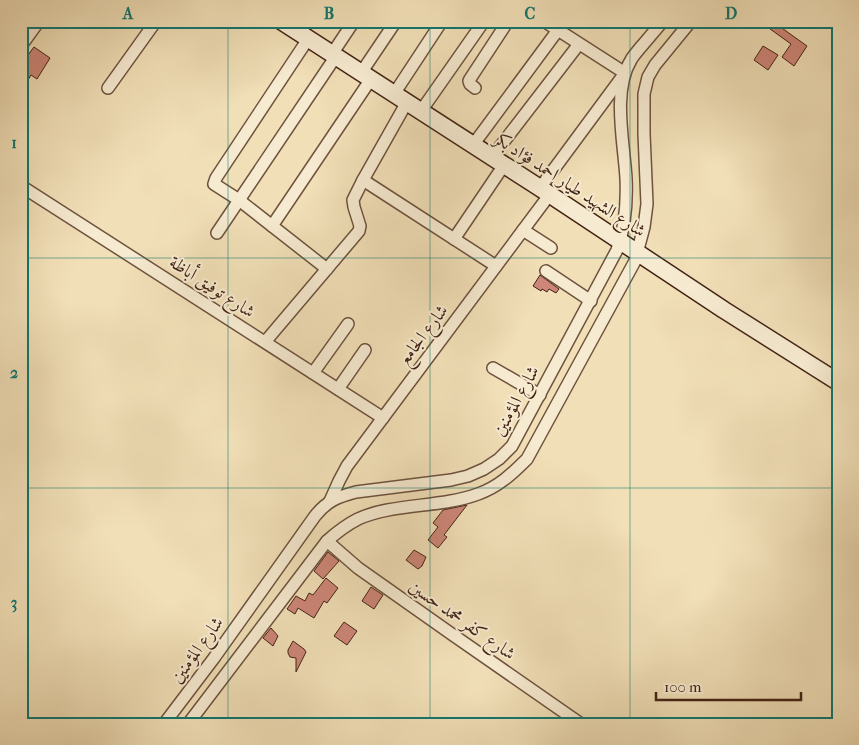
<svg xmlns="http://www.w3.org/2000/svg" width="859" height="745" font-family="'IM FELL French Canon',Amiri,serif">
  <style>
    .building { fill: #cd8678; stroke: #432315 }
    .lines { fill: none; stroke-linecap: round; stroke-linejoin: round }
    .street-casing { stroke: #6e523e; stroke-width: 14 }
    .secondary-casing { stroke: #432315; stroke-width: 19 }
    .street { stroke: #f6ead0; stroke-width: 11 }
    .secondary { stroke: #f6ead0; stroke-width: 16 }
    .grid { fill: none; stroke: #0f766e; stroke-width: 1; stroke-opacity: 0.55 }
    .labels { text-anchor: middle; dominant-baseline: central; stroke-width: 4; stroke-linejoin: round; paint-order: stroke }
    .street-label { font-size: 18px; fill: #432315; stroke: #f6ead0 }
    .neatline { fill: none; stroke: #0f766e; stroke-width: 2 }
    .grid-label { font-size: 16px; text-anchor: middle; font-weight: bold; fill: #0f766e }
  </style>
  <rect width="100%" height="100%" fill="#f1dfb7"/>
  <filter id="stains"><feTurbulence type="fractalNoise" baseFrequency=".004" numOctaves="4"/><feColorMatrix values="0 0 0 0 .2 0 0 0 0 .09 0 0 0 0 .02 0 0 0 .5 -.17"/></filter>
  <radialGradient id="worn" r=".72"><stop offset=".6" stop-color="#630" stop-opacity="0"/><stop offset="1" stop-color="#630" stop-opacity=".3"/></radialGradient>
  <g class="building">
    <polygon points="759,21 772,21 807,46 794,66 782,57 791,44"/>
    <polygon points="763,46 778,55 768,70 754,60"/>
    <polygon points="34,47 50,58 37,79 31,75 21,92 21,59 25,53 28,55"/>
    <polygon points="540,275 559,289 556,293 549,289 547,292 542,289 541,291 533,286"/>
    <polygon points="467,505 444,535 447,537 438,548 428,540 438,527 433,523 443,510"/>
    <polygon points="414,550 426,557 422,566 418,569 406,560"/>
    <polygon points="328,552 339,561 323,579 314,571"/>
    <polygon points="326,578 338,588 327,603 324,601 314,618 298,608 295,614 287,609 296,596 305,601 309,593 313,595"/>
    <polygon points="371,587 383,595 374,609 362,601"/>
    <polygon points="344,622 357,631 347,645 334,636"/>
    <polygon points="271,628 278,636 273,646 263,638"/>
    <polygon points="293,641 304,649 306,652 296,672 296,658 290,657 288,653 288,650"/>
  </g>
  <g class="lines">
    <defs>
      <g id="street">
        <polyline points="300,33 308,21"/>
        <polyline points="308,39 216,178 214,184 239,200 327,269"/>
        <polyline points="21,46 39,21"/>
        <polyline points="332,54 354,21"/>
        <polyline points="361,73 396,21"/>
        <polyline points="108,88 156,21"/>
        <polyline points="475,88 470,84 469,81 470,79 508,21"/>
        <polyline points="394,94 442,21"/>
        <polyline points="421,111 484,21"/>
        <polyline points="473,145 558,30"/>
        <polyline points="492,157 579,44"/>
        <polyline points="363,180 496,266"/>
        <polyline points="21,186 383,418"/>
        <polyline points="540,188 625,73 544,21"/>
        <polyline points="272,226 371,79"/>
        <polyline points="523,230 551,248"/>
        <polyline points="217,233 336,56"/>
        <polyline points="454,239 504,165"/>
        <polyline points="546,271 591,301"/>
        <polyline points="265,342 359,231 360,226 354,207 353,200 363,180 407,102"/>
        <polyline points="493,368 540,395"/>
        <polyline points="313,373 348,324"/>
        <polyline points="338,389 365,350"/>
        <polyline points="330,501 339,481 347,466 550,194"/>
        <polyline points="327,541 358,568 453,635 581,724"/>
        <path d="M164,724L214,658L315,516C327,501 337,497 356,492L451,480L468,476L484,469L499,459L512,446L617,250C625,228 627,201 626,178C624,143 612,91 631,60C633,56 637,52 640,48C648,39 655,30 663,21"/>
        <path d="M188,724L327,541C336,533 346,525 358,519C393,503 440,508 478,494C498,487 512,474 527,459L635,261L644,227L647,204L644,134V94L648,77L655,65L691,21"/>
      </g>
      <polyline id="secondary" points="281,21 540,188 724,310 838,382"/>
    </defs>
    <use href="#street" class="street-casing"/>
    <use href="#secondary" class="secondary-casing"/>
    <use href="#street" class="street"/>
    <use href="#secondary" class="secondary"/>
  </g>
  <path class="grid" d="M228,21V724M430,21V724M630,21V724M21,258H838M21,488H838"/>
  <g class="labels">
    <g class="street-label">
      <text transform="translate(570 185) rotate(33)">شارع الشهيد طيار احمد فؤاد بكر</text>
      <text transform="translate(212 287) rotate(33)">شارع توفيق أباظة</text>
      <text transform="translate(423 335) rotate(-53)">شارع الجامع</text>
      <text transform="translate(516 401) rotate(-61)">شارع المؤمنين</text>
      <text transform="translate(462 620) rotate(35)">شارع كفر محمد حسين</text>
      <text transform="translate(197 650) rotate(-54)">شارع المؤمنين</text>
    </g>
  </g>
  <rect width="859" height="745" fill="none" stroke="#f1dfb7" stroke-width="55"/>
  <path d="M656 692v8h145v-8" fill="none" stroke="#432315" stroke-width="2.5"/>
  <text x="664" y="692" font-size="15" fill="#432315" stroke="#f6ead0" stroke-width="4" paint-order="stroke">100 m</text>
  <rect x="28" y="28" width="804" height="690" class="neatline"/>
  <g class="grid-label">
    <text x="128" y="19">A</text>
    <text x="329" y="19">B</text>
    <text x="530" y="19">C</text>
    <text x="731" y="19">D</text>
    <text x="14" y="148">1</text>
    <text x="14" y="378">2</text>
    <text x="14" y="608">3</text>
  </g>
  <rect width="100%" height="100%" filter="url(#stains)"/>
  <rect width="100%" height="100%" fill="url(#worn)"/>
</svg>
